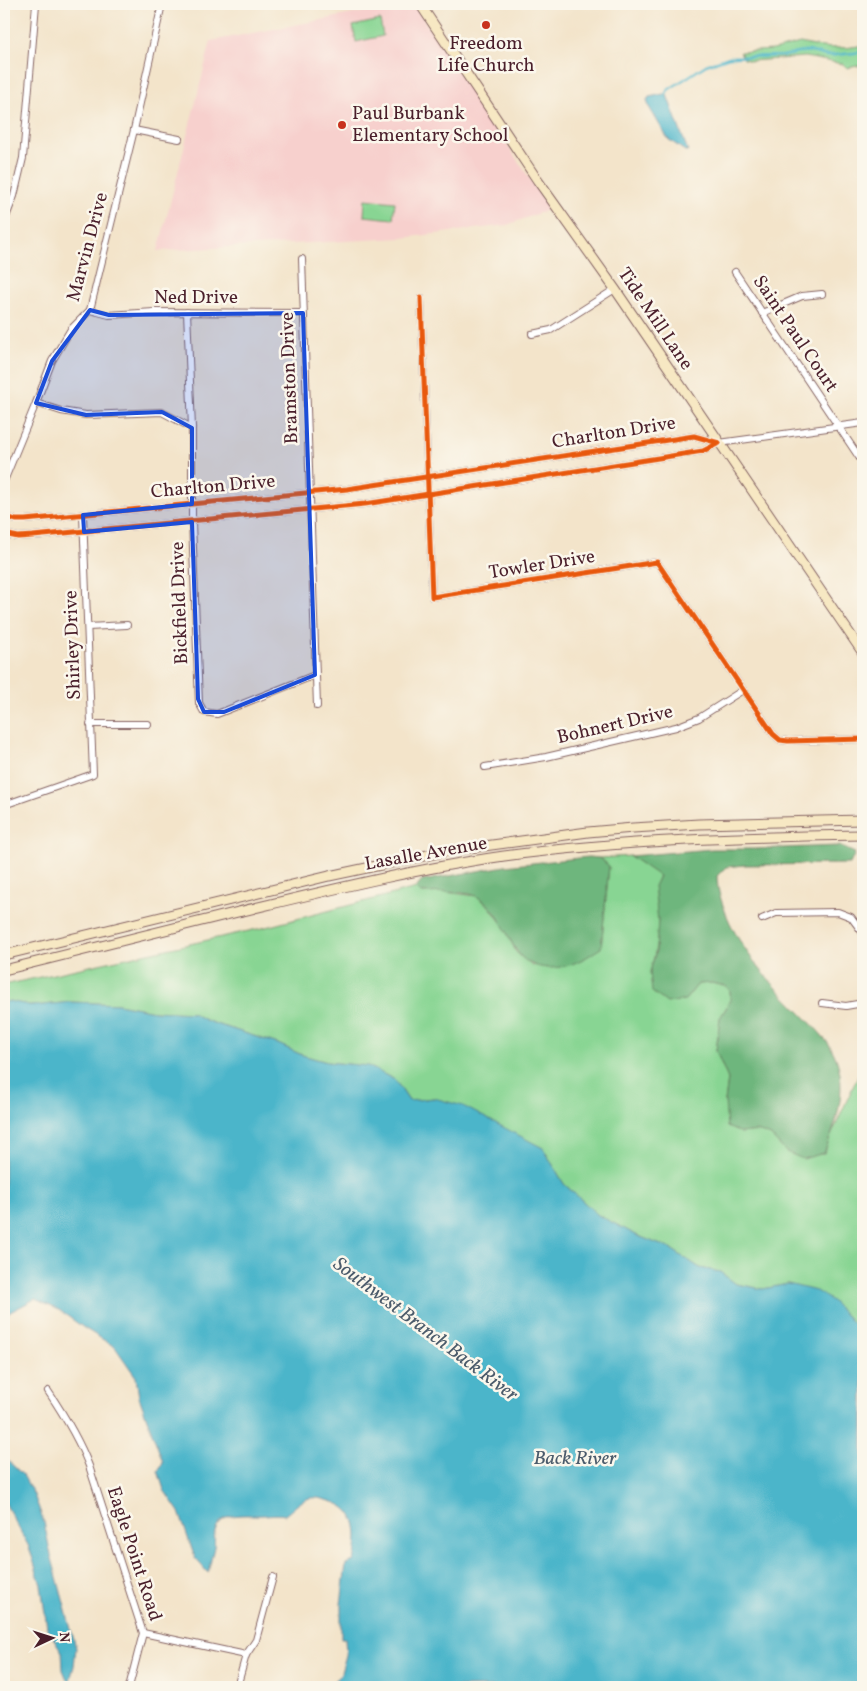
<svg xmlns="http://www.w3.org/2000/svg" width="867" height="1691" font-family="Vollkorn,serif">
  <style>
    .built { fill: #f7d0cd }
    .green { fill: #88d593; stroke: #697a5f }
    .forest { fill: #6eb67d; stroke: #5c6a54 }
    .water { fill: #4cb5ca; stroke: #4b6a7a }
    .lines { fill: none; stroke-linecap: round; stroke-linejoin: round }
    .stream { stroke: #4cb5ca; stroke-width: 2.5 }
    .street-casing { stroke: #856463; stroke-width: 8 }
    .secondary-casing { stroke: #856463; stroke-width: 11 }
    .street { stroke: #fff; stroke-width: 6 }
    .secondary { stroke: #f7e8c3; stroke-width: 9 }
    .cycleway-casing { stroke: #fbf7ec; stroke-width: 8 }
    .cycleway { stroke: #e8590c; stroke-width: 5 }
    .marked { fill: #1d4ed8; fill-opacity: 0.2; stroke: #1d4ed8; stroke-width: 4; stroke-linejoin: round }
    .poi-dot { fill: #c8321e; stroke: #fbf7ec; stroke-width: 2 }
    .labels { text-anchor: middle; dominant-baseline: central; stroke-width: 5; stroke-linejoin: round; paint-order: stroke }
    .poi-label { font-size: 19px; fill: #4a1f2b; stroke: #fbf7ec }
    .street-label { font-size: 19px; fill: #4a1f2b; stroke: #fbf7ec }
    .water-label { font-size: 20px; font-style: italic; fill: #4b5b6b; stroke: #fbf7ec }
  </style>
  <rect width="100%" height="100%" fill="#fbf7ec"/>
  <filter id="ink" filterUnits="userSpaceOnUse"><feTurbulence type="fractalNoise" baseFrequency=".02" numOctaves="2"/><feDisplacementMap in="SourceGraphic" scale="10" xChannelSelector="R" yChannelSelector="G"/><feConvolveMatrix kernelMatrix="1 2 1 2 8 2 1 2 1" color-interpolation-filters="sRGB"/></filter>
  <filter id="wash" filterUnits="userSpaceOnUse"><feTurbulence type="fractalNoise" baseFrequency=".0096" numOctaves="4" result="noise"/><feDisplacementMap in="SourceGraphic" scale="20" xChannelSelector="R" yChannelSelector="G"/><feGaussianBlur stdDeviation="1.12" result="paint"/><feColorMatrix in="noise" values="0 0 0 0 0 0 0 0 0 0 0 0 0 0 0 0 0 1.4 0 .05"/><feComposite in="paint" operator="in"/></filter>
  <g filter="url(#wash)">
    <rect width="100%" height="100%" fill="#f3e4ca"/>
    <polygon class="built" points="404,4 413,4 550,209 507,225 402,238 158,251 211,41"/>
    <g class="green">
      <polygon points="380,20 383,36 356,42 353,26"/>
      <path d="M800,43C821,48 842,50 863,45V65L847,68L843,64L805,57L751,61L744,59L740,52L773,50Z"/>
      <polygon points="365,199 395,202 393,219 364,216"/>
      <path d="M630,856L659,875C651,893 658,903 658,921C658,939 655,955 650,972L685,1000L698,984L712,983L726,986L730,991L731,1000L720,1018L716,1051L728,1079L725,1102L741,1133C767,1129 769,1133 786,1152L823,1154L860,1071L863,1066V1320L854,1324L832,1301L788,1284L763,1289L736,1284L720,1272L700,1268L671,1249L638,1236L598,1215L564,1184L543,1148L434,1098L409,1101L395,1080L368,1066L327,1062L302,1055L278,1044L207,1021L192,1013L154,1011L118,1004L71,1002L34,1006L9,1001L4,1003V985L262,928L416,888L421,893L445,892L477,896L490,907L505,928L516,952L532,966L601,948L609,866L600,858Z"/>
    </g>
    <g class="forest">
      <path d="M839,846L855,853L850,864L745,865L726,867L717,876C717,891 722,902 727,916C742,952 771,983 798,1010C813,1026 830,1040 837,1061C847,1092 836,1125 824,1153L803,1159L786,1152L771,1136L757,1131L741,1133L727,1127L725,1102L728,1079L716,1051L720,1018L731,1000L730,991L726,986L712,983L698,984L685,1000L667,1003L652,992L650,972L656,951L658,920L654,886L659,876L630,856L712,849H754Z"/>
      <path d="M588,857L600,858L609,866L601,948C594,952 588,957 581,960C560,971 530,973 516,950C505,932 498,908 478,897C467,890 434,893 421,893L416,888L422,881L505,866Z"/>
    </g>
    <g class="water">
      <polygon points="663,94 667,95 688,151 685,151 668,139 649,107 647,100 649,97"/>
      <path d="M9,1001L34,1006L71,1002L118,1004L154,1011L192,1013L207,1021L278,1044L302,1055L327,1062L368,1066L395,1080L409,1101L434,1098L463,1106L543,1148L564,1184L598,1215L638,1236L671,1249L700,1268L720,1272L736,1284L763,1289L788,1284L816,1291L832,1301L854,1324L863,1320V1687H328L340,1676L346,1655L345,1638H341V1604L346,1564L354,1561C359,1535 361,1509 330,1501C323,1499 314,1496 307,1499C300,1501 292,1510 285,1515C274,1513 265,1516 254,1515C240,1515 221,1513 215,1531C214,1537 215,1542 214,1547C212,1556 210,1564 208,1573L195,1558L179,1512L164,1490L158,1471L163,1462L139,1397L136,1377L115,1347L84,1328L59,1310L35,1299L10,1312L4,1319V1003Z"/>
      <polygon points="4,1457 23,1475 34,1495 44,1522 50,1551 76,1648 74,1666 69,1684 63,1670 62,1652 47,1628 41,1585 29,1547 4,1501"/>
    </g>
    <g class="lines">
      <polyline class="stream" points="665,95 668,90 706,65 729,57 783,56 808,51 827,56 863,52"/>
    </g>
  </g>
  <g filter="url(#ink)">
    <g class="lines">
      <defs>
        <g id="street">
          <polyline points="134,130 179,139"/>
          <polyline points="4,222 14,196 23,158 36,4"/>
          <polyline points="302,259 317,706"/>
          <polyline points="735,272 863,463"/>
          <polyline points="421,298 432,597 657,562 773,734 780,740 788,741 863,739"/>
          <polyline points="90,310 109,315 154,312 303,313"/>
          <polyline points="187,312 192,428 192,522 199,703 204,712 217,714 315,675"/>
          <polyline points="762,313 802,296 822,294"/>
          <polyline points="532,334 551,330 615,289"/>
          <polyline points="36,403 61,411 86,415 162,412 192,428"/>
          <polyline points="4,481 36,403 52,361 71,329 90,310 134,130 162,4"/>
          <polyline points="4,516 16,520 25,520 347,489 694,436 719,443"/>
          <polyline points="4,534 18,537 33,536 365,504 703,451 719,443 863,423"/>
          <polyline points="88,627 127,625"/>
          <polyline points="90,724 148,724"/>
          <polyline points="485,767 546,757 676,727 699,718 743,690"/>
          <polyline points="4,805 93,774 83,515"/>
          <polyline points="762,919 776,913 838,912 851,917 863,933"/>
          <polyline points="822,1003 846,1006 863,1003"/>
          <path d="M48,1391C64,1415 79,1439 89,1466L143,1633"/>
          <polyline points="143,1633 246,1655"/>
          <polyline points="129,1687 143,1633"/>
          <polyline points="237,1687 246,1655 256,1640 273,1577"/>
        </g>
        <g id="secondary">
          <polyline points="420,4 538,181 615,289 863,653"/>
          <polyline points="4,955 329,876 447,851 588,832 633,828 699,824 863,820"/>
          <path d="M4,970C82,951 160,931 238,912C326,891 414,869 504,856C624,840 743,837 863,835"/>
        </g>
      </defs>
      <use href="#street" class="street-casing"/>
      <use href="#secondary" class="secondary-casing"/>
      <use href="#street" class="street"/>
      <use href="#secondary" class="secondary"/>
      <defs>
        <g id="cycleway">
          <polyline points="421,298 432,597 657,562 773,734 780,740 788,741 863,739"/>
          <polyline points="4,516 16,520 25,520 347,489 694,436 719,443"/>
          <polyline points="4,534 18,537 33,536 365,504 703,451 719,443"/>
        </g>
      </defs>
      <use href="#cycleway" class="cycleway-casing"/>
      <use href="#cycleway" class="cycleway"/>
    </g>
  </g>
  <path class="marked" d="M90,310L109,315L303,313L315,675L224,712H204L198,699L192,522L84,532L83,515L192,504V428L162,412L86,415L36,403L52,361Z"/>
  <g class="poi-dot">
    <circle cx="486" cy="25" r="5"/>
    <circle cx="342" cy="125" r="5"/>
  </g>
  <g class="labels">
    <g class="poi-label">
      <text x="486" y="44">Freedom<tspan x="486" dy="22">Life Church</tspan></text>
      <text x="352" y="114" text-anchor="start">Paul Burbank<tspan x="352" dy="22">Elementary School</tspan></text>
    </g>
    <g class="street-label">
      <text transform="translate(88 247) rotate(-75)">Marvin Drive</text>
      <text x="196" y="298">Ned Drive</text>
      <text transform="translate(655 319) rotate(56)">Tide Mill Lane</text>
      <text transform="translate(795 334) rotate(56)">Saint Paul Court</text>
      <text transform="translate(290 378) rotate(-92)">Bramston Drive</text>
      <text transform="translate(614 433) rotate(-9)">Charlton Drive</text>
      <text transform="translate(213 487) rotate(-5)">Charlton Drive</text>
      <text transform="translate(542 565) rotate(-9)">Towler Drive</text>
      <text transform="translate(180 603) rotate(-92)">Bickfield Drive</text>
      <text transform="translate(73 645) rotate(-92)">Shirley Drive</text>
      <text transform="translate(615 725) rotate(-13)">Bohnert Drive</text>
      <text transform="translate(426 854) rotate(-10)">Lasalle Avenue</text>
      <text transform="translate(134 1554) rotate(72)">Eagle Point Road</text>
    </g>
    <g class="water-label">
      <text transform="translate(425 1330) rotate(37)">Southwest Branch Back River</text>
      <text x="575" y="1459">Back River</text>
    </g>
  </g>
  <rect width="867" height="1691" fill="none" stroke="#fbf7ec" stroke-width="20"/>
  <g transform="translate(52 1638) rotate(86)" stroke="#fbf7ec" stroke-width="4" paint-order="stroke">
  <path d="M0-4L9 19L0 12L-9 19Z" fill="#4a1f2b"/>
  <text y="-8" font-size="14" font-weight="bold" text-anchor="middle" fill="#4a1f2b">N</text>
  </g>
</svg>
